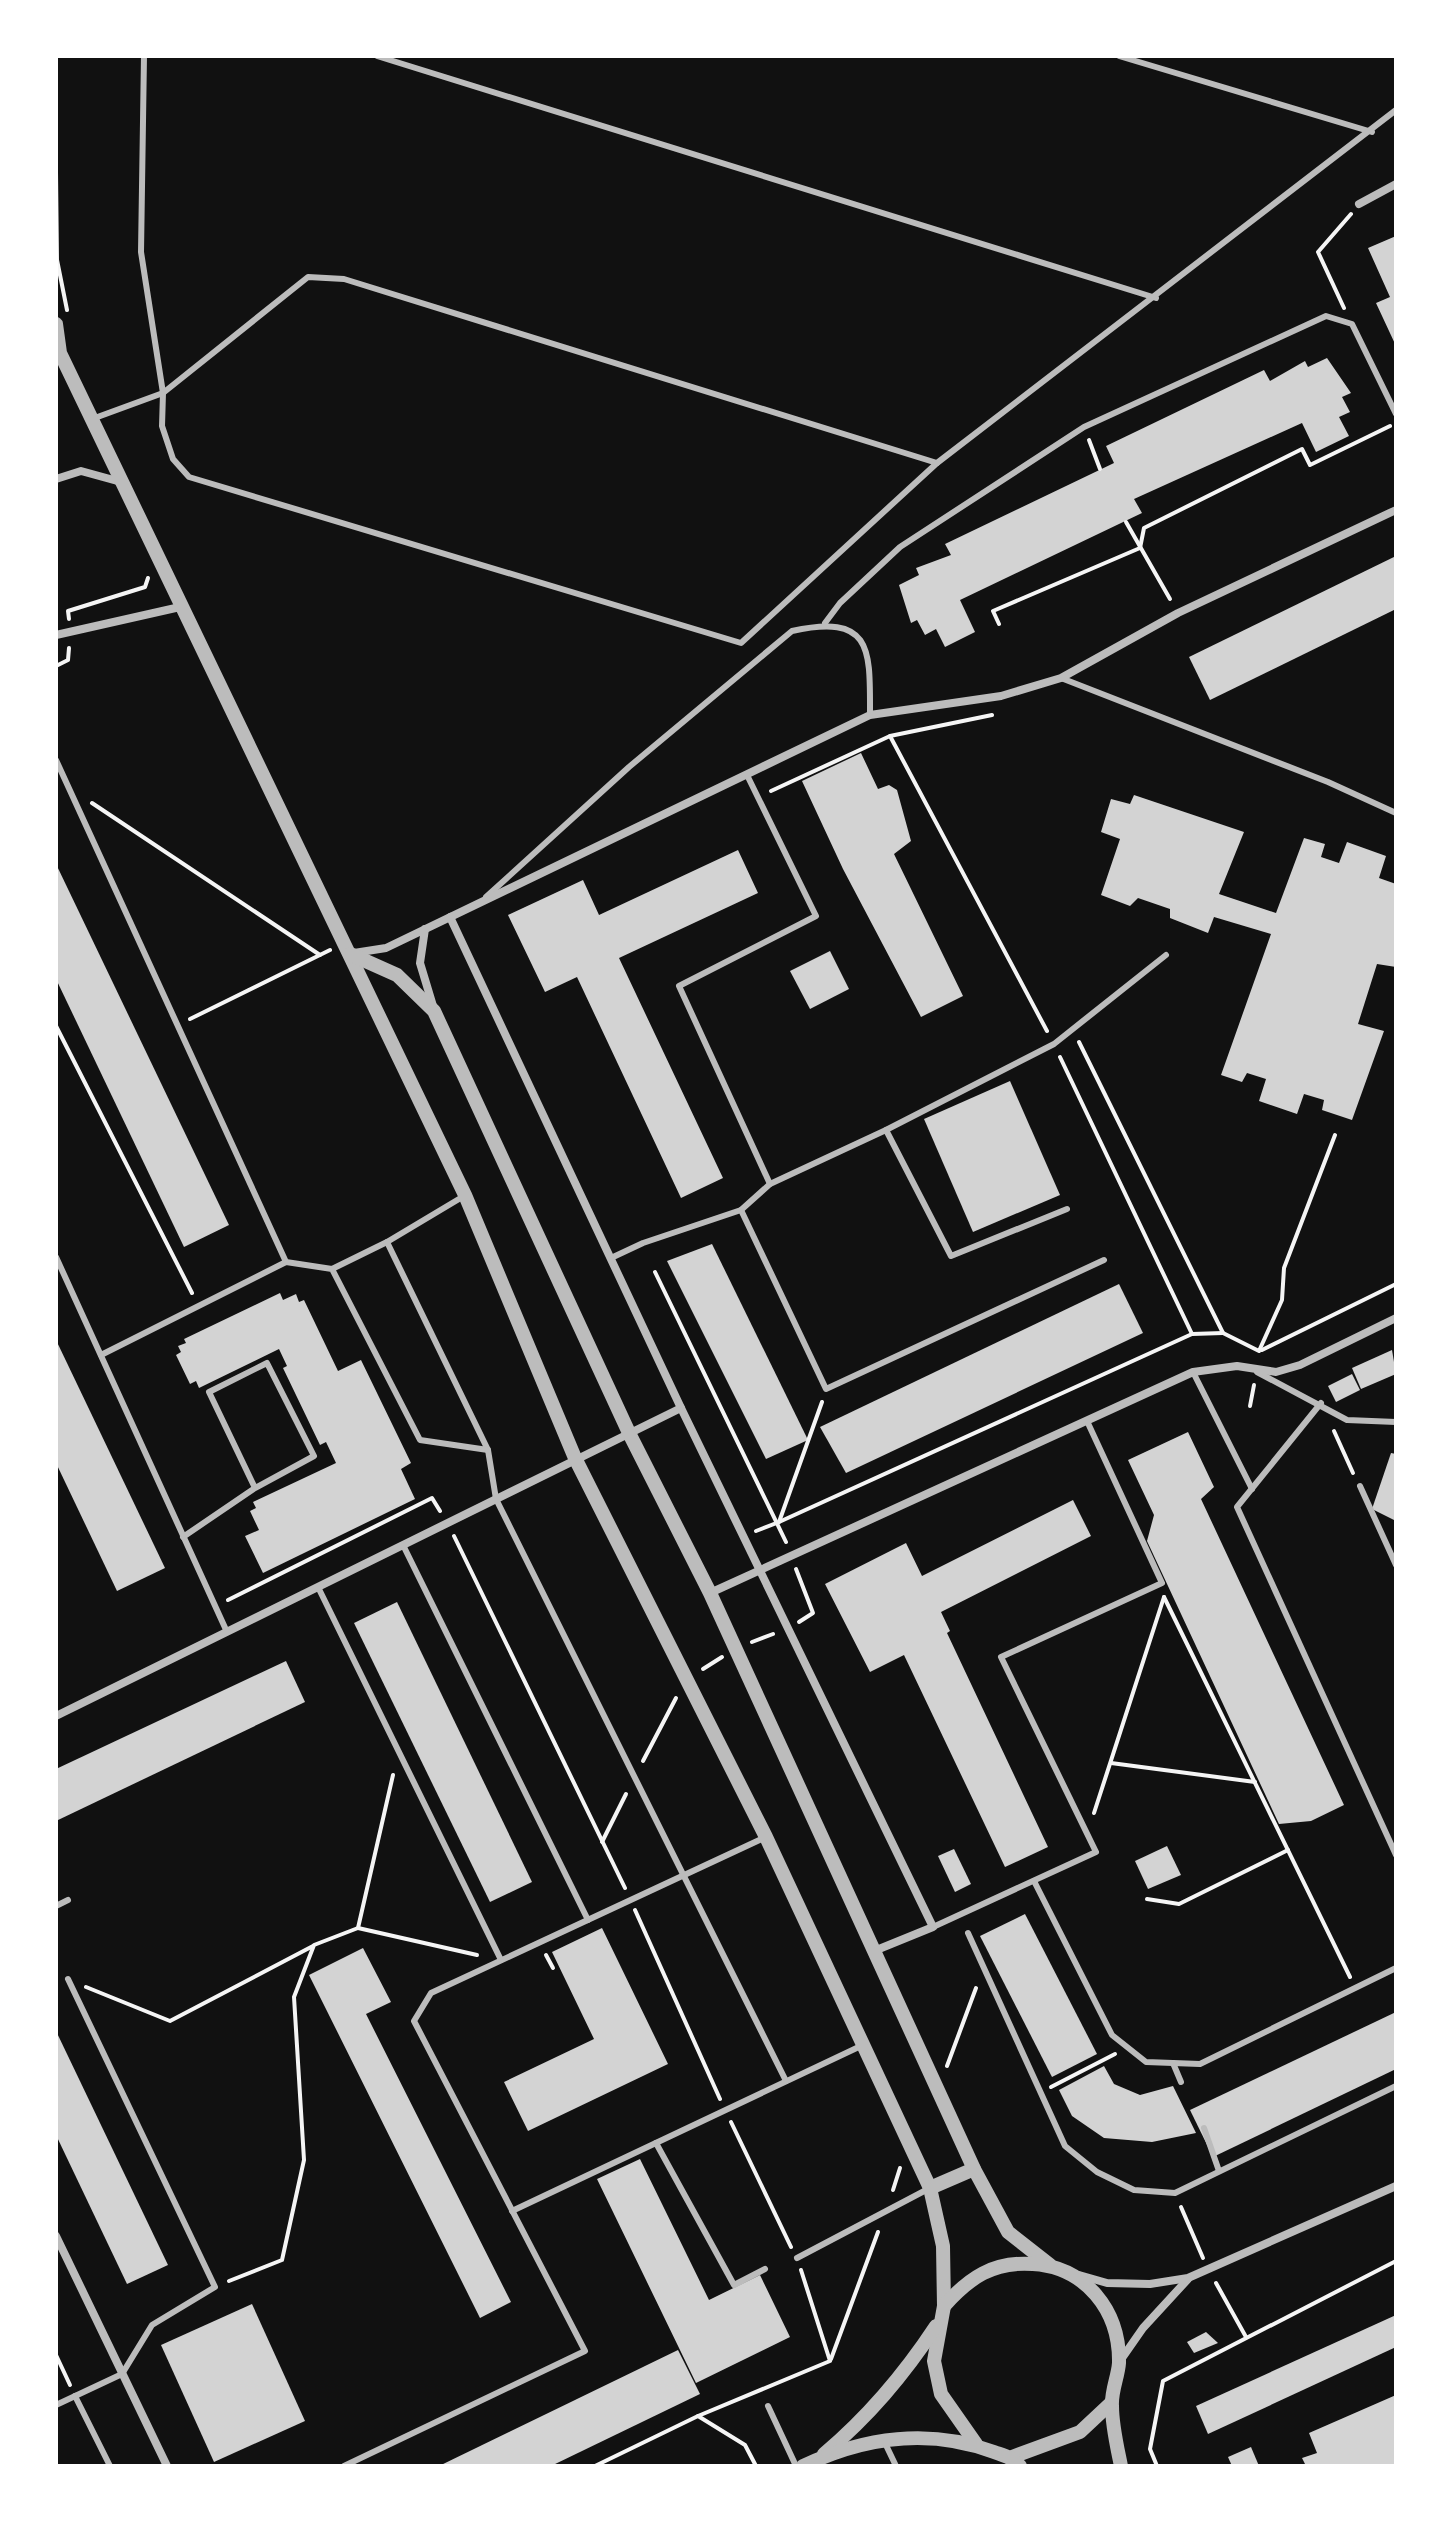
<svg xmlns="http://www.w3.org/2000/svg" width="1452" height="2522" font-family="'Fira Sans',sans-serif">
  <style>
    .building { fill: #d3d3d3 }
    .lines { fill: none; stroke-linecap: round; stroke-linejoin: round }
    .path { stroke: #f5f5f5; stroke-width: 4 }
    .service { stroke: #bcbcbc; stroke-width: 6 }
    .minor { stroke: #bcbcbc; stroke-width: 8 }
    .tertiary { stroke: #bcbcbc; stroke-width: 14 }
  </style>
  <rect width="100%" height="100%" fill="#111"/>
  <g class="building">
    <polygon points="1396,236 1396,346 1376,303 1390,297 1368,248"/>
    <polygon points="1327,358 1351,393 1342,397 1350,412 1339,417 1349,436 1316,452 1302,423 1134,499 1142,513 960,600 975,632 945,647 936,629 925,635 917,620 911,623 899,585 919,575 916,568 951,555 945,544 1114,463 1106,446 1264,370 1270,381 1305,361 1308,367"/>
    <polygon points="1396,556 1396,609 1210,700 1189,657"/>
    <polygon points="861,753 878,789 889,785 897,790 911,841 894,854 963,996 921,1017 843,869 802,781"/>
    <polygon points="1134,795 1244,832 1219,894 1276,913 1304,838 1325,844 1321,857 1339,863 1347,842 1386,856 1379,878 1396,884 1396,967 1377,964 1358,1024 1384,1031 1352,1120 1322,1110 1324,1100 1304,1094 1297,1114 1259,1101 1266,1079 1247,1073 1242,1082 1221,1075 1271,934 1214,917 1208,933 1170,918 1170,909 1138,898 1130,906 1101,895 1120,839 1101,832 1111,799 1130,804"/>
    <polygon points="738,850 758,893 619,958 723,1178 681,1198 577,977 545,992 508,915 583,880 599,915"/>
    <polygon points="56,864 229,1225 184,1247 56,979"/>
    <polygon points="830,951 849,989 810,1009 790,971"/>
    <polygon points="1010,1081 1060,1195 973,1232 924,1119"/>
    <polygon points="712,1244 808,1440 766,1459 667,1261"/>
    <polygon points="1119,1284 1143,1333 846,1473 820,1427"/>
    <polygon points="280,1293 283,1300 296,1294 299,1302 304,1300 338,1371 361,1360 411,1463 401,1469 415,1499 263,1573 245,1536 259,1530 250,1511 256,1508 253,1502 336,1463 326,1442 320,1445 283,1368 287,1366 279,1349 199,1388 196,1381 190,1384 176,1355 181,1352 178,1346 186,1343 184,1339"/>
    <polygon points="56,1340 165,1568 117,1591 56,1463"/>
    <polygon points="1392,1350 1396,1374 1361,1389 1352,1368"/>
    <polygon points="1352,1374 1360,1390 1336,1402 1328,1386"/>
    <polygon points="1188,1432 1214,1487 1201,1499 1344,1805 1311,1821 1279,1824 1147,1541 1154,1515 1128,1460"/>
    <polygon points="1391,1453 1396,1454 1396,1521 1372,1509"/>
    <polygon points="1073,1500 1091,1536 941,1612 950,1631 947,1633 1048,1847 1005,1867 904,1655 870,1672 825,1584 906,1543 922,1576"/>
    <polygon points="397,1602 532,1882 490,1902 354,1623"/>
    <polygon points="286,1661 305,1702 56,1821 56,1769"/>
    <polygon points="1167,1846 1181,1875 1148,1889 1135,1861"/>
    <polygon points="954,1849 971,1884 955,1892 938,1856"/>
    <polygon points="1025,1914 1097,2054 1052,2077 980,1936"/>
    <polygon points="602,1928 668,2064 528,2131 504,2082 594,2039 552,1952"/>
    <polygon points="363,1948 391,2002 366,2014 511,2302 480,2318 309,1975"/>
    <polygon points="1396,2012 1396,2069 1213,2157 1190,2110"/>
    <polygon points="56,2031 168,2265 127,2284 56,2135"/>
    <polygon points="1104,2066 1114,2084 1140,2095 1173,2086 1196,2133 1152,2142 1104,2138 1072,2116 1059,2090"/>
    <polygon points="640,2159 709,2300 760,2275 790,2337 696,2383 597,2179"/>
    <polygon points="252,2304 305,2421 214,2462 161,2345"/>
    <polygon points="1396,2315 1396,2347 1208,2434 1196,2406"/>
    <polygon points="1206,2332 1218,2343 1194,2353 1187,2342"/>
    <polygon points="678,2350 700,2394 551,2466 439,2466"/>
    <polygon points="1396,2395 1396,2466 1306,2466 1302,2458 1317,2453 1309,2433"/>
    <polygon points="1251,2447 1259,2466 1232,2466 1228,2457"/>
  </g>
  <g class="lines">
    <g class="path">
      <polyline points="56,172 57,260 67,310"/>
      <polyline points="1344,308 1318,252 1351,214"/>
      <polyline points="1089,440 1100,469"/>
      <polyline points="1126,522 1170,599"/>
      <polyline points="69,619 68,611 145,587 148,578"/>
      <polyline points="999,624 993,611 1140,548 1144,528 1302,449 1310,465 1390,426"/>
      <polyline points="56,666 68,660 69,648"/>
      <polyline points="890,736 1047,1031"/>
      <polyline points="771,791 890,736 992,715"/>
      <polyline points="92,803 320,955"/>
      <polyline points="190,1019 330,950"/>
      <polyline points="56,1026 192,1293"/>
      <polyline points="1079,1042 1223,1333 1259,1351 1282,1300 1284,1268 1335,1135"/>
      <polyline points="1060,1057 1192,1334 1223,1333"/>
      <polyline points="655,1272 786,1542"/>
      <polyline points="1262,1350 1396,1284"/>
      <polyline points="1250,1406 1254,1385"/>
      <polyline points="1334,1431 1353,1473"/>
      <polyline points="779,1522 1192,1334"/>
      <polyline points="756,1531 779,1522 822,1402"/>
      <polyline points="454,1536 625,1888"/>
      <polyline points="796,1569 813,1613 799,1622"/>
      <polyline points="1164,1597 1350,1977"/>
      <polyline points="228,1600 432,1498 440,1511"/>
      <polyline points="752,1642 773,1634"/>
      <polyline points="703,1669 722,1657"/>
      <polyline points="643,1761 676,1698"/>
      <polyline points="1111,1763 1255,1782"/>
      <polyline points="1094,1813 1164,1597"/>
      <polyline points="602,1842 626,1794"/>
      <polyline points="1147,1899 1179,1904 1288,1850"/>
      <polyline points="635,1910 720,2099"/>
      <polyline points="358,1928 477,1955"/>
      <polyline points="546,1955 553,1968"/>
      <polyline points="86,1987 170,2021 313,1946"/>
      <polyline points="947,2066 976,1988"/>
      <polyline points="1051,2087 1115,2054"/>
      <polyline points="731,2122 791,2247"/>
      <polyline points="893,2190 900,2168"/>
      <polyline points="1181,2207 1203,2258"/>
      <polyline points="229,2281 282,2260 304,2160 294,1997 314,1945 358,1928 393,1775"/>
      <polyline points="1216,2283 1246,2337"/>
      <polyline points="56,2355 70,2385"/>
      <polyline points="831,2359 878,2232"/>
      <polyline points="698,2416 745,2445 756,2466"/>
      <polyline points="595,2466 698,2416 830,2361 801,2270"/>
      <polyline points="1157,2466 1150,2449 1163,2381 1396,2261"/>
    </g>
    <g class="service">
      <polyline points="144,56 141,252 163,393 162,426 173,459 189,477 741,643 937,463"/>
      <polyline points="377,56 1156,298"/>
      <polyline points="1119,56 1372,132"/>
      <polyline points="92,419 163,393 308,277 344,279 937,463 1396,110"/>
      <polyline points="825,623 840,603 900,547 1084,427 1326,316 1352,324 1396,414"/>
      <polyline points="1061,678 1328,782 1396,813"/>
      <polyline points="56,760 286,1262 332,1269 420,1440 488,1450"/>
      <polyline points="747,775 816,916 679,986 770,1184"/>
      <path d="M486,897L629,767L792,631C873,613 870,650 870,715"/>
      <polyline points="886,1130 951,1256 1067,1209"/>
      <polyline points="464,1196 387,1242 488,1450 496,1499 786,2081"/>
      <polyline points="741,1210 826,1389 1104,1260"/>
      <polyline points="56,1257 227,1632"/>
      <polyline points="611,1258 643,1243 741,1210 770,1184 886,1130 1054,1044 1166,955"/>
      <polyline points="332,1269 387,1242"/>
      <polyline points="101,1355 286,1262"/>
      <polyline points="1193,1372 1252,1489"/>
      <polyline points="1257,1372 1347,1420 1396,1422"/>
      <polyline points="1321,1403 1237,1507 1396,1855"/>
      <polyline points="1360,1486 1396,1565"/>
      <polyline points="183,1537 255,1488 314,1456 267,1363 209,1392 255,1488"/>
      <polyline points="403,1545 588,1920"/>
      <polyline points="318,1587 501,1960"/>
      <polyline points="1034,1881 1112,2035 1146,2062 1200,2064 1396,1968"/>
      <polyline points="56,1906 68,1900"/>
      <polyline points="933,1927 1096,1852 1001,1657 1162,1583 1087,1421"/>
      <polyline points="968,1933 1065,2146 1097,2172 1134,2190 1175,2193 1396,2086"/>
      <polyline points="1173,2063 1181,2082"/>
      <polyline points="1204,2128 1219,2171"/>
      <polyline points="656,2143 734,2285 765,2269"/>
      <polyline points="512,2211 863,2045"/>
      <polyline points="797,2258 928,2189"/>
      <polyline points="75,2396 110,2466"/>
      <polyline points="56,2405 122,2374 152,2325 215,2287 68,1979"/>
      <polyline points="768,2406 796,2466"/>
      <polyline points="884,2441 896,2466"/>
      <polyline points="344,2466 585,2351 414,2021 431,1993 766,1837"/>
    </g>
    <g class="minor">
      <polyline points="1359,204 1396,184"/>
      <polyline points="56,479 81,471 121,482"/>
      <polyline points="56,635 180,607"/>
      <polyline points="425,929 420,963 433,1006"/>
      <polyline points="354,953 386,948 870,715 1001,696 1061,678 1178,613 1396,510"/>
      <polyline points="681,1408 933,1927 874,1951"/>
      <polyline points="710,1593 1193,1372 1237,1366 1276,1372 1300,1365 1396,1318"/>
      <polyline points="56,1716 681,1408 450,917"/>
      <polyline points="56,2236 167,2466"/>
      <polyline points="1079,2275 1107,2283 1150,2284 1188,2278 1396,2186"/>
      <polyline points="1120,2361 1143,2328 1188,2279"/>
    </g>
    <g class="tertiary">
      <polyline points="56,324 60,353 465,1195 575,1458 766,1837 930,2188 943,2246 944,2306 934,2361 941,2394 976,2444"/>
      <polyline points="350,954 397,975 434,1011 630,1435 710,1593 974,2169 1008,2232 1050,2265"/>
      <polyline points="930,2188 974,2169"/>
      <path d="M944,2306C969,2278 993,2261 1033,2264C1085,2267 1120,2310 1119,2363C1118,2377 1111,2391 1112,2406C1112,2426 1117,2446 1121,2466"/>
      <path d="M824,2454C869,2416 903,2376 936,2326"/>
      <polyline points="1012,2457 1080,2432 1111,2403"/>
      <path d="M803,2466C864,2437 930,2428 994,2452C1005,2456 1011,2457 1020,2466"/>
    </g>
  </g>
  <rect width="1452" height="2522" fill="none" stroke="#ffffff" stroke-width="116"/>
</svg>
